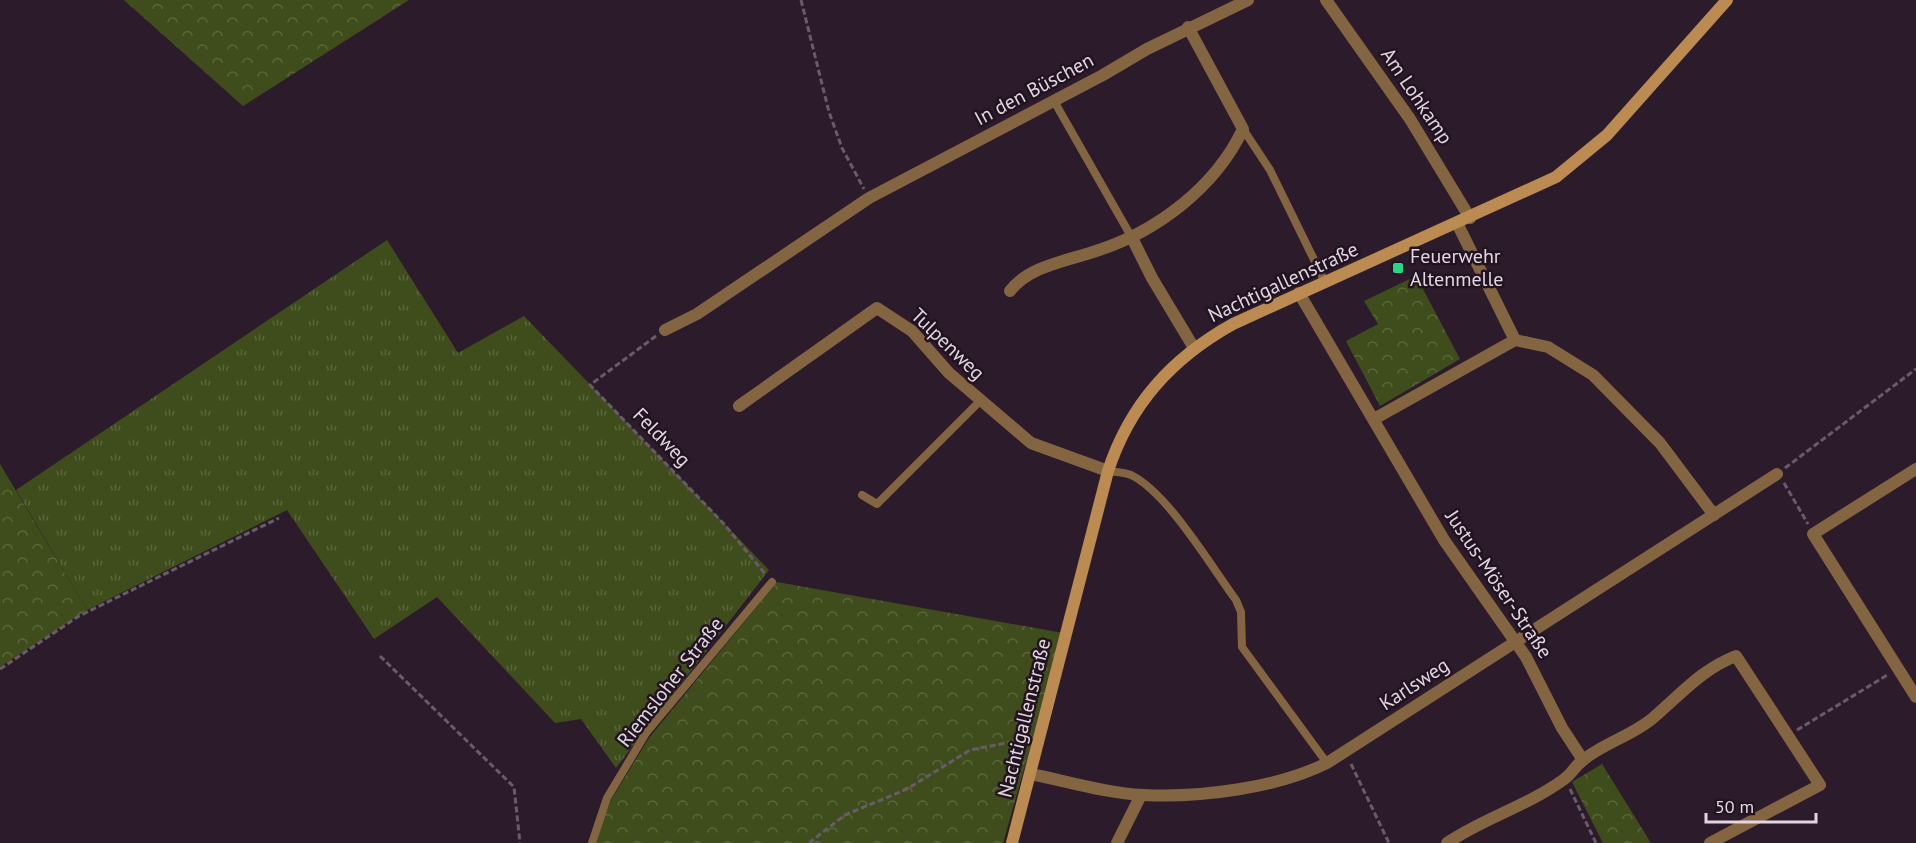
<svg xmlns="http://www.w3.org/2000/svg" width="1916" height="843" font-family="'PT Sans',sans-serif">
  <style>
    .grass { fill: url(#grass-tufts) }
    .forest { fill: url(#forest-crowns) }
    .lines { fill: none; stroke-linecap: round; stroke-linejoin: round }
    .path { stroke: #695b68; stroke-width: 3; stroke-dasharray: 6 3; stroke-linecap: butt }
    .lane { stroke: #846542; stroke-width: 8 }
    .street { stroke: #846542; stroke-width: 12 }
    .secondary { stroke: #bb8b51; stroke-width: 12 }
    .poi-dot { fill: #23d886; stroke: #221321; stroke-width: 2 }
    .labels { text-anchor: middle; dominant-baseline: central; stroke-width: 5; stroke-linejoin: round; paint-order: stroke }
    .street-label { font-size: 20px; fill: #e2d7e1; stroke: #221321 }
    .poi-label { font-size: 20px; fill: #e2d7e1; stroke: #221321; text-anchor: start }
  </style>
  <defs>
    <pattern id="grass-tufts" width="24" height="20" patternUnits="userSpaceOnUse" patternTransform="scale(1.5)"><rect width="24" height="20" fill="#3e4d1b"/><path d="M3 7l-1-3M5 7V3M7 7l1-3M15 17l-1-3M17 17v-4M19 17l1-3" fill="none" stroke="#5a663c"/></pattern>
    <pattern id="forest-crowns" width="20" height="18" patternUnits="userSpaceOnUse" patternTransform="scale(1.5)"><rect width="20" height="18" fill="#3e4d1b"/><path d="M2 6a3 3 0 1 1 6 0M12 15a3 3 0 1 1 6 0" fill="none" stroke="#5a663c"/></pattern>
  </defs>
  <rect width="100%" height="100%" fill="#2c1c2b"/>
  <polygon class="grass" points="387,240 458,353 524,316 769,570 616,768 581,719 555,723 437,597 374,639 287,510 87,610 16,490"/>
  <g class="forest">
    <polygon points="124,0 409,0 243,106"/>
    <polygon points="1416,276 1460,359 1380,406 1346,341 1378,324 1364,301"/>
    <polygon points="0,464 87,610 0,667"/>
    <polygon points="777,582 1063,633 1003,843 594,843 611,800 649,738"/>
    <polygon points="1602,764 1651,843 1603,843 1572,782"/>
  </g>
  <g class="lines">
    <g class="path">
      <polyline points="801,0 829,112 842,148 864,189"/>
      <polyline points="656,336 590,385 724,524 766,575"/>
      <polyline points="1785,468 1916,369"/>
      <polyline points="1784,483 1808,524"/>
      <polyline points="380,656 514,787 520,843"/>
      <polyline points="0,669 79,616 279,518"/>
      <polyline points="1797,730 1889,674"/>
      <polyline points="1351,764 1389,843"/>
      <polyline points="1570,789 1596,843"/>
      <polyline points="809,843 845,815 907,789 970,750 1011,742 1027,743"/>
    </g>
    <g class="lane">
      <polyline points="1054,101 1132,238"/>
      <polyline points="1243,129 1270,170 1325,282"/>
      <path d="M1108,471C1115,472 1124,472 1131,475C1167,492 1211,566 1236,600L1241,612L1242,647L1327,763"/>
      <polyline points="862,495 877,504 980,401"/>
      <polyline points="592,843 607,798 646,733 772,582"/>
    </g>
    <g class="street">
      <polyline points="1326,0 1410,119 1470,218"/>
      <polyline points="1457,223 1515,340 1548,347 1593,375 1660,443 1714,515"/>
      <polyline points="1132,238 1152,278 1194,348"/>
      <path d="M1010,291C1029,266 1067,261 1096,251C1156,232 1215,188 1243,129L1188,27"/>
      <polyline points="1299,293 1444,540 1526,657 1562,728 1583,760"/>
      <polyline points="665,330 697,314 869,198 1103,75 1147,49 1248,0"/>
      <polyline points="739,406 877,308 912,331 949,373 1031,443 1108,471"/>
      <polyline points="1374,419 1515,340"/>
      <polyline points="1916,469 1813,534 1916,697"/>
      <path d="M1030,774C1067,781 1105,793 1143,795C1198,798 1278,788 1327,763L1777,474"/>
      <polyline points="1117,843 1141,795"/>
      <path d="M1447,843C1484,818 1527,806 1563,780C1571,775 1575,766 1582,761C1603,743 1632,736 1653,718C1681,694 1702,669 1736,656L1820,785L1710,843"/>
    </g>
    <path class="secondary" d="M1012,843L1108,471C1130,404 1172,358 1233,324L1556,177L1607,135L1727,0"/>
  </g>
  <rect class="poi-dot" x="1392" y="262" width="12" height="12" rx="3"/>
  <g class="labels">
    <g class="street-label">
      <text transform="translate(1034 89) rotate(-28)">In den Büschen</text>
      <text transform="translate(1417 96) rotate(56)">Am Lohkamp</text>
      <text transform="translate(1283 282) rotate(-25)">Nachtigallenstraße</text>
      <text transform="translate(948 344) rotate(44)">Tulpenweg</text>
      <text transform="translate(662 437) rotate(46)">Feldweg</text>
      <text transform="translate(1499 584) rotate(56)">Justus-Möser-Straße</text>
      <text transform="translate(670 682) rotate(-52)">Riemsloher Straße</text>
      <text transform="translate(1414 684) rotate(-33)">Karlsweg</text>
      <text transform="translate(1024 718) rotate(-76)">Nachtigallenstraße</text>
    </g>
    <g class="poi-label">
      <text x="1410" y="256">Feuerwehr<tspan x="1410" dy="23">Altenmelle</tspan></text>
    </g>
  </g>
  <path d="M1706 813v9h110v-9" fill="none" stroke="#e2d7e1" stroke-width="3"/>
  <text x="1715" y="813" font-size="18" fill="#e2d7e1" stroke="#221321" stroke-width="4.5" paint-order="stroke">50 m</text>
</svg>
